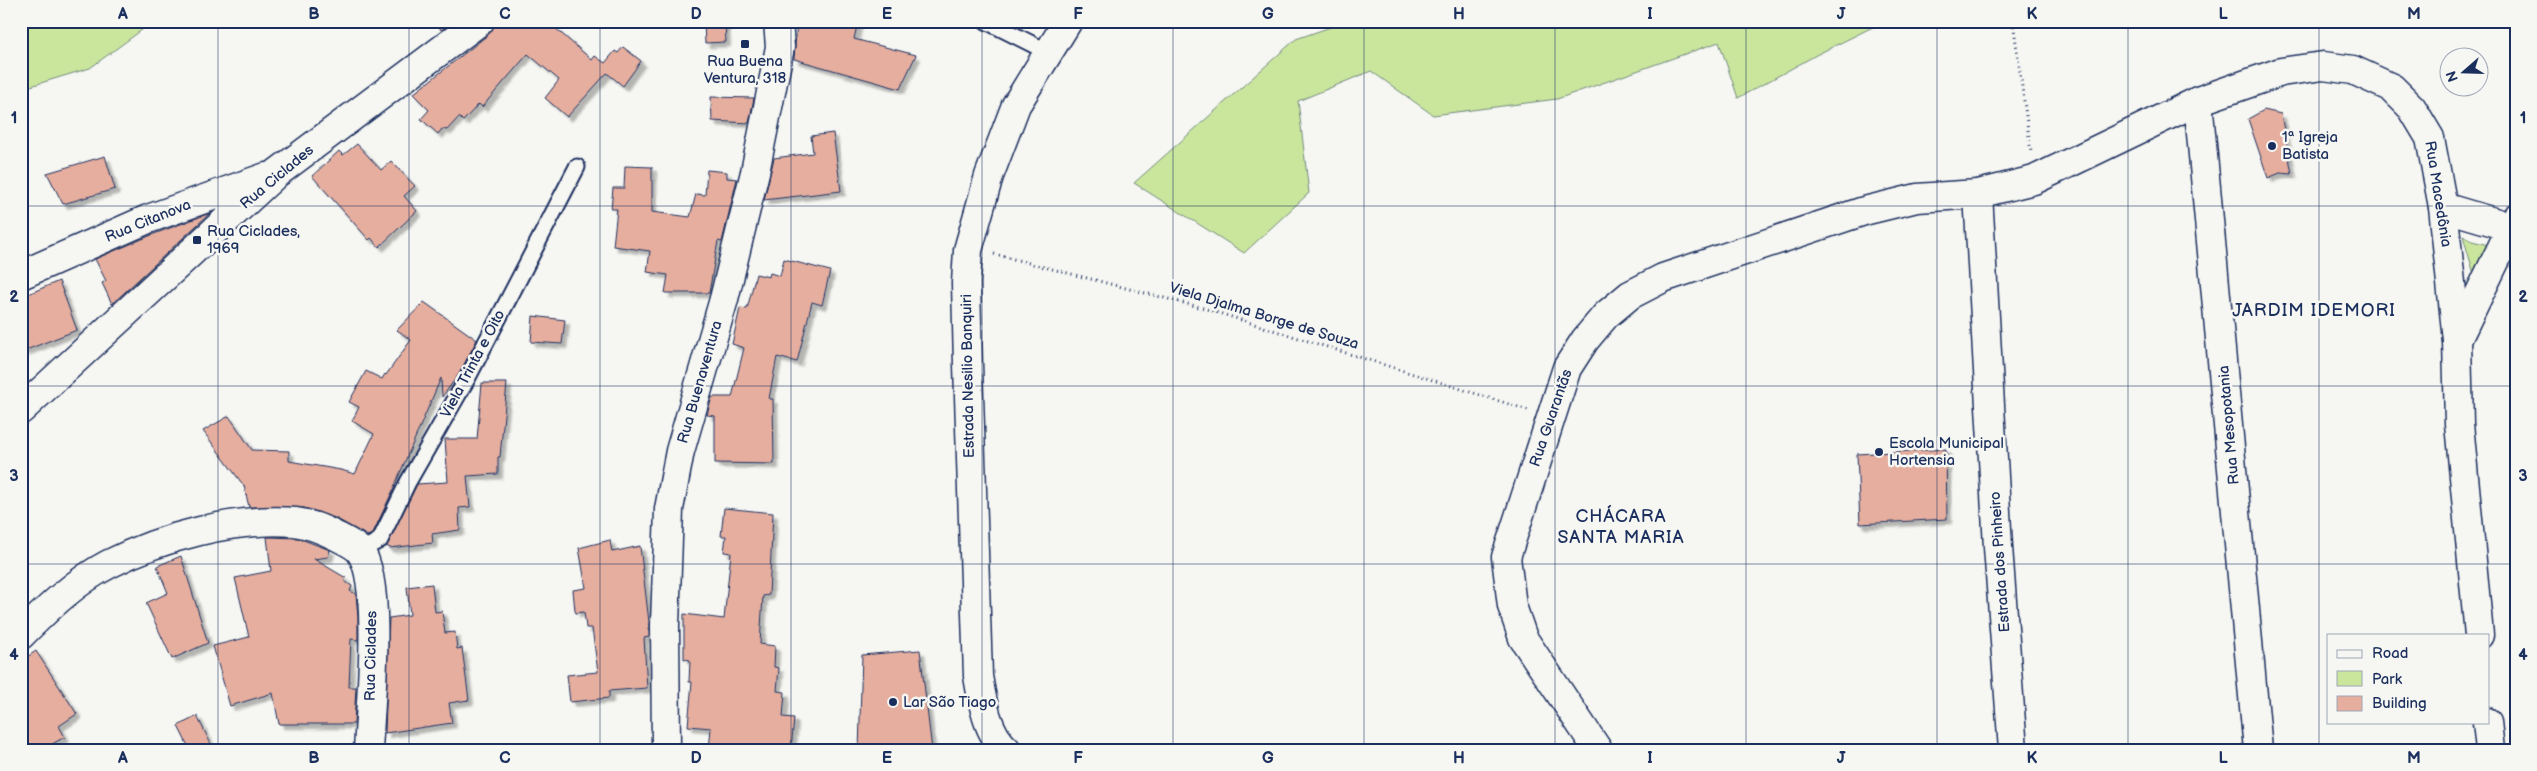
<svg xmlns="http://www.w3.org/2000/svg" width="2537" height="771" font-family="'Balsamiq Sans',sans-serif">
  <style>
    .green { fill: #cae69d; stroke: #728a7e }
    .building { fill: #e6ae9e; stroke: #1b2f5e; filter: url(#shadow) }
    .lines { fill: none; stroke-linecap: round; stroke-linejoin: round }
    .lane-casing { stroke: #1b2f5e; stroke-width: 19 }
    .street-casing { stroke: #1b2f5e; stroke-width: 31 }
    .secondary-casing { stroke: #1b2f5e; stroke-width: 31 }
    .path { stroke: #1b2f5e; stroke-width: 3; stroke-dasharray: 1 4; stroke-linecap: butt }
    .lane { stroke: #f6f6f2; stroke-width: 15 }
    .street { stroke: #f6f6f2; stroke-width: 28 }
    .secondary { stroke: #f6f6f2; stroke-width: 28 }
    .grid { fill: none; stroke: #1b2f5e; stroke-width: 1; stroke-opacity: 0.55 }
    .poi-dot { fill: #1b2f5e; stroke: #f6f6f2; stroke-width: 2 }
    .labels { text-anchor: middle; dominant-baseline: central; stroke-width: 5; stroke-linejoin: round; paint-order: stroke }
    .poi-label { font-size: 15px; fill: #1b2f5e; stroke: #f6f6f2; text-anchor: start }
    .street-label { font-size: 15px; fill: #1b2f5e; stroke: #f6f6f2 }
    .quarter-label { font-size: 18px; letter-spacing: 1px; fill: #1b2f5e; stroke: #f6f6f2 }
    .neatline { fill: none; stroke: #1b2f5e; stroke-width: 2 }
    .grid-label { font-size: 16px; text-anchor: middle; font-weight: bold; fill: #1b2f5e }
  </style>
  <defs>
    <filter id="shadow"><feDropShadow dx="4.5" dy="4.5" stdDeviation="1" flood-color="#0004"/></filter>
  </defs>
  <rect width="100%" height="100%" fill="#f6f6f2"/>
  <filter id="ink" filterUnits="userSpaceOnUse"><feTurbulence type="fractalNoise" baseFrequency=".02" numOctaves="2"/><feDisplacementMap in="SourceGraphic" scale="10" xChannelSelector="R" yChannelSelector="G"/><feConvolveMatrix kernelMatrix="1 2 1 2 8 2 1 2 1" color-interpolation-filters="sRGB"/></filter>
  <g filter="url(#ink)">
    <g class="green">
      <polygon points="21,21 154,21 90,68 21,89"/>
      <polygon points="1348,21 1885,21 1818,54 1738,98 1719,42 1557,99 1433,115 1371,71 1298,101 1309,193 1244,253 1134,183 1296,39"/>
      <polygon points="2463,236 2472,241 2497,247 2478,288"/>
    </g>
    <g class="building">
      <polygon points="436,21 454,21 441,30"/>
      <polygon points="495,21 547,21 592,60 595,56 605,63 615,51 618,53 623,47 641,61 623,86 607,73 567,117 545,98 559,80 528,54 482,107 479,104 463,121 459,117 447,130 442,129 438,134 421,119 429,110 413,94 489,34"/>
      <polygon points="797,21 858,21 854,39 916,55 900,89 886,85 794,59"/>
      <polygon points="725,22 726,42 705,43 704,23"/>
      <polygon points="711,97 754,98 749,123 712,121"/>
      <polygon points="2264,110 2281,114 2292,174 2280,173 2268,178 2248,119"/>
      <polygon points="833,133 841,191 764,200 774,158 813,153 811,136"/>
      <polygon points="357,144 381,170 391,161 415,186 404,196 417,211 379,247 371,238 369,240 312,176 339,151 343,155"/>
      <polygon points="105,156 115,189 63,204 47,173"/>
      <polygon points="625,166 652,167 652,212 690,217 696,194 705,195 707,170 727,172 727,178 737,179 722,242 718,241 709,293 665,293 668,275 647,272 650,251 613,246 617,209 611,209 613,188 624,188"/>
      <polygon points="210,213 112,304 102,283 106,281 95,259 154,234"/>
      <polygon points="784,259 830,271 822,305 812,302 797,362 777,357 769,399 773,399 774,464 715,463 715,416 707,415 712,397 732,397 744,348 732,344 740,308 747,309 756,274 769,277 770,273 780,276"/>
      <polygon points="59,281 77,330 21,352 21,297"/>
      <polygon points="424,302 477,340 459,374 442,397 441,378 394,487 395,486 373,533 368,536 335,518 304,508 249,507 244,486 203,431 229,416 252,450 289,451 289,461 341,470 355,474 374,434 352,421 359,407 349,402 366,371 382,379 385,374 386,375 411,340 397,330"/>
      <polygon points="533,316 565,320 562,344 531,342"/>
      <polygon points="482,383 507,383 500,457 498,457 498,474 467,476 470,507 459,508 460,530 432,534 433,543 390,548 386,546 417,484 448,482 445,439 477,439"/>
      <polygon points="1946,449 1947,519 1860,524 1857,454"/>
      <polygon points="724,508 773,513 769,595 763,596 760,644 775,646 774,667 779,668 777,691 785,692 783,717 794,718 791,750 709,750 711,728 688,726 692,682 689,682 690,660 684,659 684,614 724,619 731,553 724,552 726,536 721,536"/>
      <polygon points="267,537 298,538 330,550 328,557 314,559 346,578 344,581 352,586 350,591 356,594 358,617 358,640 351,639 349,687 356,687 354,724 279,724 273,693 230,706 213,646 249,637 235,578 271,571"/>
      <polygon points="610,540 612,552 640,546 649,622 649,637 644,638 647,688 609,691 609,698 570,702 567,675 598,672 592,628 586,628 584,612 576,613 575,611 573,590 586,588 579,548"/>
      <polygon points="181,556 208,643 172,659 146,603 168,593 157,566"/>
      <polygon points="432,584 435,612 442,611 445,633 455,632 457,649 462,648 469,700 449,703 452,723 385,733 389,618 410,615 407,587"/>
      <polygon points="920,650 932,750 859,750 862,655"/>
      <polygon points="36,651 77,714 59,726 65,737 41,750 28,750 21,736 21,661"/>
      <polygon points="197,716 214,750 190,750 178,726"/>
    </g>
    <g class="lines">
      <defs>
        <g id="lane">
          <polyline points="986,21 1048,52"/>
          <polyline points="360,551 380,540 408,482 467,379 577,167"/>
        </g>
        <g id="street">
          <polyline points="2198,101 2258,750"/>
          <polyline points="1978,194 1998,547 2013,750"/>
          <polyline points="2443,207 2511,227"/>
          <polyline points="21,275 148,219 266,177"/>
          <polyline points="2457,340 2516,218"/>
          <polyline points="21,410 277,173 480,21"/>
          <path d="M21,635C48,608 76,581 109,564C162,537 236,517 295,522C311,524 325,530 338,537C344,540 356,546 360,551C383,582 370,709 368,750"/>
          <polyline points="2487,722 2490,750"/>
          <polyline points="666,750 665,625 669,509 680,451 724,299 755,172 780,47 778,21"/>
          <polyline points="1598,750 1523,638 1512,606 1506,557 1567,368 1585,340 1606,315 1630,295 1663,278 1864,211 1917,198 1978,194 2034,180 2198,101 2281,72 2323,66 2353,70 2392,88 2412,108 2430,138 2443,207 2457,340 2459,424 2479,635"/>
        </g>
        <path id="secondary" d="M1007,750C987,734 982,700 978,676L968,365L966,283L968,250L989,176L1016,105L1068,21"/>
      </defs>
      <use href="#lane" class="lane-casing"/>
      <use href="#street" class="street-casing"/>
      <use href="#secondary" class="secondary-casing"/>
      <g class="path">
        <polyline points="2013,21 2031,152"/>
        <polyline points="994,254 1203,308 1528,410"/>
      </g>
      <use href="#lane" class="lane"/>
      <use href="#street" class="street"/>
      <use href="#secondary" class="secondary"/>
    </g>
  </g>
  <path class="grid" d="M218,21V750M409,21V750M600,21V750M791,21V750M982,21V750M1173,21V750M1364,21V750M1555,21V750M1746,21V750M1937,21V750M2128,21V750M2319,21V750M21,206H2516M21,386H2516M21,564H2516"/>
  <g class="poi-dot">
    <rect x="740" y="39" width="10" height="10" rx="2.5"/>
    <circle cx="2272" cy="146" r="5"/>
    <rect x="192" y="235" width="10" height="10" rx="2.5"/>
    <circle cx="1879" cy="452" r="5"/>
    <circle cx="893" cy="702" r="5"/>
  </g>
  <g class="labels">
    <g class="poi-label">
      <text x="745" y="61" text-anchor="middle">Rua Buena<tspan x="745" dy="17">Ventura, 318</tspan></text>
      <text x="2282" y="137">1ª Igreja<tspan x="2282" dy="17">Batista</tspan></text>
      <text x="207" y="231">Rua Ciclades,<tspan x="207" dy="17">1969</tspan></text>
      <text x="1889" y="443">Escola Municipal<tspan x="1889" dy="17">Hortensia</tspan></text>
      <text x="903" y="702">Lar São Tiago</text>
    </g>
    <g class="street-label">
      <text transform="translate(277 177) rotate(-40)">Rua Ciclades</text>
      <text transform="translate(2438 194) rotate(81)">Rua Macedônia</text>
      <text transform="translate(148 221) rotate(-22)">Rua Citanova</text>
      <text transform="translate(1264 316) rotate(17)">Viela Djalma Borge de Souza</text>
      <text transform="translate(473 364) rotate(-62)">Viela Trinta e Oito</text>
      <text transform="translate(968 376) rotate(-91)">Estrada Nesilio Banquiri</text>
      <text transform="translate(700 382) rotate(-74)">Rua Buenaventura</text>
      <text transform="translate(1551 418) rotate(-71)">Rua Guarantãs</text>
      <text transform="translate(2229 425) rotate(-95)">Rua Mesopotania</text>
      <text transform="translate(2000 562) rotate(-94)">Estrada dos Pinheiro</text>
      <text transform="translate(371 656) rotate(-89)">Rua Ciclades</text>
    </g>
    <g class="quarter-label">
      <text x="2314" y="310">JARDIM IDEMORI</text>
      <text x="1621" y="516">CHÁCARA<tspan x="1621" dy="21">SANTA MARIA</tspan></text>
    </g>
  </g>
  <rect width="2537" height="771" fill="none" stroke="#f6f6f2" stroke-width="55"/>
  <rect x="2327" y="634" width="162" height="90" fill="#f6f6f2" stroke="#9ea6b7"/>
  <rect x="2337" y="650" width="25" height="8" fill="#f6f6f2" stroke="#9ea6b7"/>
  <text x="2372" y="658" font-size="15" fill="#1b2f5e">Road</text>
  <rect x="2337" y="671" width="25" height="15" fill="#cae69d" stroke="#9ea6b7"/>
  <text x="2372" y="684" font-size="15" fill="#1b2f5e">Park</text>
  <rect x="2337" y="696" width="25" height="15" fill="#e6ae9e" stroke="#9ea6b7"/>
  <text x="2372" y="708" font-size="15" fill="#1b2f5e">Building</text>
  <g transform="translate(2464 72) rotate(250)"><circle r="24" fill="#f6f6f2" stroke="#9ea6b7"/>
  <path d="M0-4L9 19L0 12L-9 19Z" fill="#1b2f5e"/>
  <text y="-8" font-size="14" font-weight="bold" text-anchor="middle" fill="#1b2f5e">N</text>
  </g>
  <rect x="28" y="28" width="2482" height="716" class="neatline"/>
  <g class="grid-label">
    <text x="123" y="19">A</text>
    <text x="314" y="19">B</text>
    <text x="505" y="19">C</text>
    <text x="696" y="19">D</text>
    <text x="887" y="19">E</text>
    <text x="1078" y="19">F</text>
    <text x="1268" y="19">G</text>
    <text x="1459" y="19">H</text>
    <text x="1650" y="19">I</text>
    <text x="1841" y="19">J</text>
    <text x="2032" y="19">K</text>
    <text x="2223" y="19">L</text>
    <text x="2414" y="19">M</text>
    <text x="14" y="123">1</text>
    <text x="2523" y="123">1</text>
    <text x="14" y="302">2</text>
    <text x="2523" y="302">2</text>
    <text x="14" y="481">3</text>
    <text x="2523" y="481">3</text>
    <text x="14" y="660">4</text>
    <text x="2523" y="660">4</text>
    <text x="123" y="763">A</text>
    <text x="314" y="763">B</text>
    <text x="505" y="763">C</text>
    <text x="696" y="763">D</text>
    <text x="887" y="763">E</text>
    <text x="1078" y="763">F</text>
    <text x="1268" y="763">G</text>
    <text x="1459" y="763">H</text>
    <text x="1650" y="763">I</text>
    <text x="1841" y="763">J</text>
    <text x="2032" y="763">K</text>
    <text x="2223" y="763">L</text>
    <text x="2414" y="763">M</text>
  </g>
</svg>
